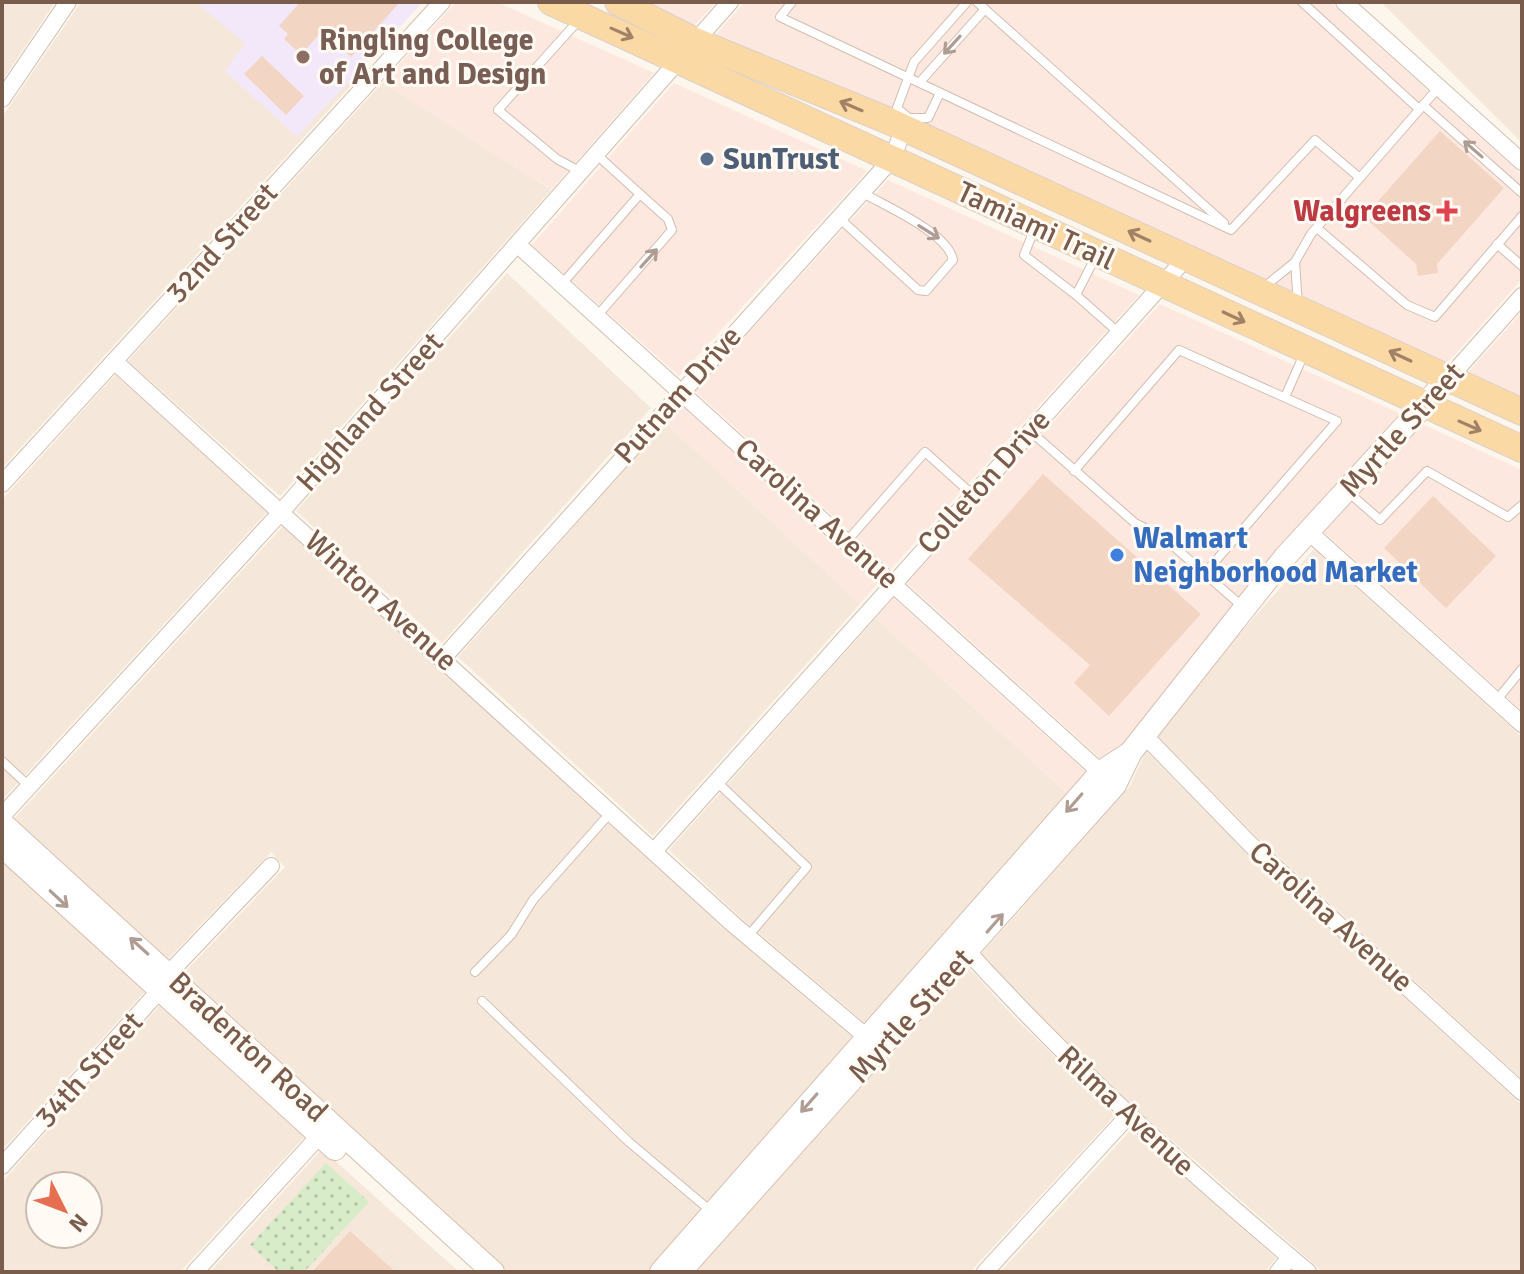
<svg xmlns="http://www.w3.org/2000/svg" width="1524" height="1274" font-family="Signika,sans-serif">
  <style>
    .residential { fill: #f5e8da; fill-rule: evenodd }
    .commercial { fill: #fde8e0 }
    .education { fill: #f3e8fa }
    .grass { fill: url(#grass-dots) }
    .building { fill: #f3d5c3 }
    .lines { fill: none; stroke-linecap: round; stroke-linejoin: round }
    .lane-casing { stroke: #d1beb0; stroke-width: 10 }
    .street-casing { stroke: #d1beb0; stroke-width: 18 }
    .secondary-casing { stroke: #d6c0b0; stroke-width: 24 }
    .primary-casing { stroke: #dad1cd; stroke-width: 28 }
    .lane { stroke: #fff; stroke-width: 8 }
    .street { stroke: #fff; stroke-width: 16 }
    .secondary { stroke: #fff; stroke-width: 22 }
    .primary { stroke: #fbd9a5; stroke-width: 26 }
    .oneway { stroke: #a18267 }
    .oneway2 { stroke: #af9d94 }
    .education-dot { fill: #8d6e63; stroke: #fffaf3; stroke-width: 3 }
    .service-dot { fill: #5c6f8a; stroke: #fffaf3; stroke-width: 3 }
    .health-dot { fill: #e0444e; stroke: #fffaf3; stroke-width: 3 }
    .shop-dot { fill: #3f7fe0; stroke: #fffaf3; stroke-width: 3 }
    .labels { text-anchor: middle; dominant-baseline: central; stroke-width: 6; stroke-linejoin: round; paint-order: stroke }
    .education-label { font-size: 30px; font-weight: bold; fill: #785e54; stroke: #fffaf3; text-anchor: start }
    .service-label { font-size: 30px; font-weight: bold; fill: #4e5e75; stroke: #fffaf3; text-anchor: start }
    .health-label { font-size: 30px; font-weight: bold; fill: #be3a42; stroke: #fffaf3; text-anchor: end }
    .street-label { font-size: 30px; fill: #7a5c4d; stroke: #fffaf3 }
    .shop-label { font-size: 30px; font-weight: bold; fill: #366cbe; stroke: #fffaf3; text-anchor: start }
  </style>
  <defs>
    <pattern id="grass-dots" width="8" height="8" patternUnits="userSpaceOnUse" patternTransform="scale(2)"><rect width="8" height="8" fill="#d8ecc9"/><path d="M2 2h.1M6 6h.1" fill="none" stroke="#b4c2a5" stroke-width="1.8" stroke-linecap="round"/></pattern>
  </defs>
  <rect width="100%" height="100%" fill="#fdf6ec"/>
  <g class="residential">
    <polygon points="2,2 55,2 2,81"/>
    <polygon points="81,2 256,2 365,70 2,468 2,117"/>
    <polygon points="1381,2 1522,2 1522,143"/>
    <polygon points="383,82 551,190 280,496 128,361"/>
    <polygon points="507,273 651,408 442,643 296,511"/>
    <polygon points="115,375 268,511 2,800 2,500"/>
    <polygon points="666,423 860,604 653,836 458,657"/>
    <polygon points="284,525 728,932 852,1037 647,1272 508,1272 184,973 285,867 271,852 168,959 13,820"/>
    <polygon points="1314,549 1522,737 1522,1079 1257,837 1158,736 1204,675"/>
    <polygon points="876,618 1068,794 865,1023 741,918 669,850"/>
    <polygon points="1146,751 1244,851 1522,1105 1522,1272 1323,1272 1136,1109 1026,1003 982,953 1130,786"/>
    <polygon points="6,863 145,991 2,1150 2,868"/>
    <polygon points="969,968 1013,1016 1115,1115 970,1272 695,1272"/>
    <path d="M160,1005L306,1135L180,1272H2V1182ZM40,1186H88V1234H40Z"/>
    <polygon points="1131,1130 1276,1258 1265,1272 1000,1272"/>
    <polygon points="322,1149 459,1272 210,1272"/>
  </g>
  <g class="commercial">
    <polygon points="456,2 497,2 654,73 551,190 383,82"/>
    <polygon points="640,2 716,2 692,28"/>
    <polygon points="745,2 1330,2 1522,175 1522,279 1445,366 713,38"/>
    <polygon points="674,83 867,171 679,376 532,245"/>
    <polygon points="888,180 1139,295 891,569 695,391"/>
    <polygon points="1160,304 1401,414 1276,550 1124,744 1101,759 907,583"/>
    <polygon points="1522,312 1522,401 1466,375"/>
    <polygon points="682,405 878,583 860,604 666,423"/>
    <polygon points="1422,424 1522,470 1522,711 1324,532"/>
    <polygon points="894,598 1086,772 1068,794 876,618"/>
  </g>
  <polygon class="education" points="195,2 423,2 297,137 225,71 245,43"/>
  <polygon class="grass" points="326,1163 369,1202 304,1272 279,1272 250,1245"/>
  <g class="building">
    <polygon points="300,2 400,2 351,57 322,31 301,55 284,39 288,34 279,26"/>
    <polygon points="262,56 304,96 286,115 244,74"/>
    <polygon points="1440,131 1504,188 1437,264 1438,273 1418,276 1416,264 1364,217"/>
    <polygon points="1043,474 1201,614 1109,716 1074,683 1090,665 968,559"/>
    <polygon points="1433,496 1496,556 1446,608 1384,548"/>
    <polygon points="350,1231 380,1258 396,1272 312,1272"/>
  </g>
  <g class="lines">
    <defs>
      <g id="lane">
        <polyline points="792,2 780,17 1231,230 1315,140 1360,178"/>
        <polyline points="977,2 1224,223"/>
        <polyline points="1302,2 1419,109"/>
        <polyline points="579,20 498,110 557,159 581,172"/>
        <polyline points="920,82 985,9"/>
        <polyline points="940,93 928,118 909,118 897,108 914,62 967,2"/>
        <polyline points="1423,105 1522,193"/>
        <polyline points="597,155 640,194"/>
        <path d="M839,218L918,290L926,291L953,260C948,233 887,207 863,193"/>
        <polyline points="1317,228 1407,305 1435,317 1522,216"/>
        <polyline points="1034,230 1024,255 1076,295 1095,258"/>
        <polyline points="1497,244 1522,266"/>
        <polyline points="1295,262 1298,305"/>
        <polyline points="562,284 640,194 668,219 672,230 597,316"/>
        <polyline points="1264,287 1295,262 1311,234 1439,87"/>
        <polyline points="1076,295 1119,333"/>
        <polyline points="1285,397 1304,354"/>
        <polyline points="1030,431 1135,523 1163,537 1243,607"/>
        <polyline points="1074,471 1179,350 1337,421 1205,573"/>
        <polyline points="1347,491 1380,520 1427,471 1508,517 1522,505"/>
        <polyline points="847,541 925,452 973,495"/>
        <polyline points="1496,701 1522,669"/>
        <polyline points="2,761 30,787"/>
        <polyline points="717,782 807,867 748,936"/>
        <polyline points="475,972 511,935 533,900 611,812"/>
        <polyline points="482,1001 629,1142 712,1212"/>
      </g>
      <g id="street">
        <polyline points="1344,2 1522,162"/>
        <polyline points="2,99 68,2"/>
        <polyline points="518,245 1107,778"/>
        <polyline points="114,361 734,925 875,1044"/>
        <polyline points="1449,378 1522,296"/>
        <polyline points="2,484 442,2"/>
        <polyline points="1309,532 1522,724"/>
        <polyline points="444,657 892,159 904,128"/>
        <polyline points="1145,736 1250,844 1522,1092"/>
        <polyline points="2,816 282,511 730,2"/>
        <polyline points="655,850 1186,258"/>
        <path d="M960,943C1067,1062 1185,1169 1308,1272"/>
        <polyline points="2,1166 159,991 169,973 271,866"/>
        <polyline points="195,1272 320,1135"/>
        <polyline points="985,1272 1129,1115"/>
        <polyline points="1278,1272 1290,1257"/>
      </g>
      <g id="secondary">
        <polyline points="2,823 493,1272"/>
        <polyline points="2,846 335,1149"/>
        <polyline points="661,1272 1101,772 1130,753"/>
        <polyline points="680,1272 1115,785 1131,752 1285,557 1449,378"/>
      </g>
      <g id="primary">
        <polyline points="551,2 1522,449"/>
        <polyline points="618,2 695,41 889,121 1522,412"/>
      </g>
    </defs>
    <use href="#lane" class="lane-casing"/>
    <use href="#street" class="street-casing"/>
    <use href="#secondary" class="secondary-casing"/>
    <use href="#primary" class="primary-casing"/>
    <use href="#lane" class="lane"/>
    <use href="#street" class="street"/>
    <use href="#secondary" class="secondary"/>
    <use href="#primary" class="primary"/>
  </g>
  <defs><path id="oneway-shaft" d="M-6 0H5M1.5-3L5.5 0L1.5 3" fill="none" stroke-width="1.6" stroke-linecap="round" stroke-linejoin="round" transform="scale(2)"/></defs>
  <g class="oneway">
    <use href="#oneway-shaft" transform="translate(622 33) rotate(24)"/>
    <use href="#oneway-shaft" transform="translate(851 106) rotate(-157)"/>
    <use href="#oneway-shaft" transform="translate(1139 236) rotate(-155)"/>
    <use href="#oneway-shaft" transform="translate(1234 317) rotate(25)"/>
    <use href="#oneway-shaft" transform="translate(1400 356) rotate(-155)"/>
    <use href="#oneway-shaft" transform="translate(1470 426) rotate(24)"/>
  </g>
  <g class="oneway2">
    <use href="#oneway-shaft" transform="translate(952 45) rotate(132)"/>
    <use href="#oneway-shaft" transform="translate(1473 149) rotate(-139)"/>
    <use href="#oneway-shaft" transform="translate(929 232) rotate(32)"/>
    <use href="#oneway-shaft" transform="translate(649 258) rotate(-48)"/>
    <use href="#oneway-shaft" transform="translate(1074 803) rotate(131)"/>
    <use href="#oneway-shaft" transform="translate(59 899) rotate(43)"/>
    <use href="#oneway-shaft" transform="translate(995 923) rotate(-49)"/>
    <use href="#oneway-shaft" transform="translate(139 946) rotate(-138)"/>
    <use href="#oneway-shaft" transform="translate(809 1103) rotate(131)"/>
  </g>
  <circle class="education-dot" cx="303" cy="57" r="8"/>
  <circle class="service-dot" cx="707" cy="159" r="8"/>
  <path class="health-dot" d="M1443 199h8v8h8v8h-8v8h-8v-8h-8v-8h8z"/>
  <circle class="shop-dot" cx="1117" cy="555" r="8"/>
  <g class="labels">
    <g class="education-label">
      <text x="319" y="40">Ringling College<tspan x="319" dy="34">of Art and Design</tspan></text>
    </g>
    <g class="service-label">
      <text x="723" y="159">SunTrust</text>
    </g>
    <g class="health-label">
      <text x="1431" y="211">Walgreens</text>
    </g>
    <g class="street-label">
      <text transform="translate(1036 226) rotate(25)">Tamiami Trail</text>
      <text transform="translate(222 243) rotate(-48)">32nd Street</text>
      <text transform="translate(678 395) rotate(-48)">Putnam Drive</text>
      <text transform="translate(370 412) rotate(-48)">Highland Street</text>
      <text transform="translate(1402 430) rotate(-48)">Myrtle Street</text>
      <text transform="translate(984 482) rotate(-48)">Colleton Drive</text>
      <text transform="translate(817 514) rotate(42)">Carolina Avenue</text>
      <text transform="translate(381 601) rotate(42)">Winton Avenue</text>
      <text transform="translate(1331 917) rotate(42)">Carolina Avenue</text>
      <text transform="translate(911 1016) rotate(-48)">Myrtle Street</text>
      <text transform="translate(248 1047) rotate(43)">Bradenton Road</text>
      <text transform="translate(89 1070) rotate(-48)">34th Street</text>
      <text transform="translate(1126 1111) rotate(43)">Rilma Avenue</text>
    </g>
    <g class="shop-label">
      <text x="1133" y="538">Walmart<tspan x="1133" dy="34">Neighborhood Market</tspan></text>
    </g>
  </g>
  <rect width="1524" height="1274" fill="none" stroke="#7a5c4d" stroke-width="8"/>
  <g transform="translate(64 1210) rotate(132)"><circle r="38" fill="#fffaf3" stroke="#cabbb1" stroke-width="2"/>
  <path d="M0-6L14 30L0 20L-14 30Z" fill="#e76f51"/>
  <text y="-12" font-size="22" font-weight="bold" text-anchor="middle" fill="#7a5c4d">N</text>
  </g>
</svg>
